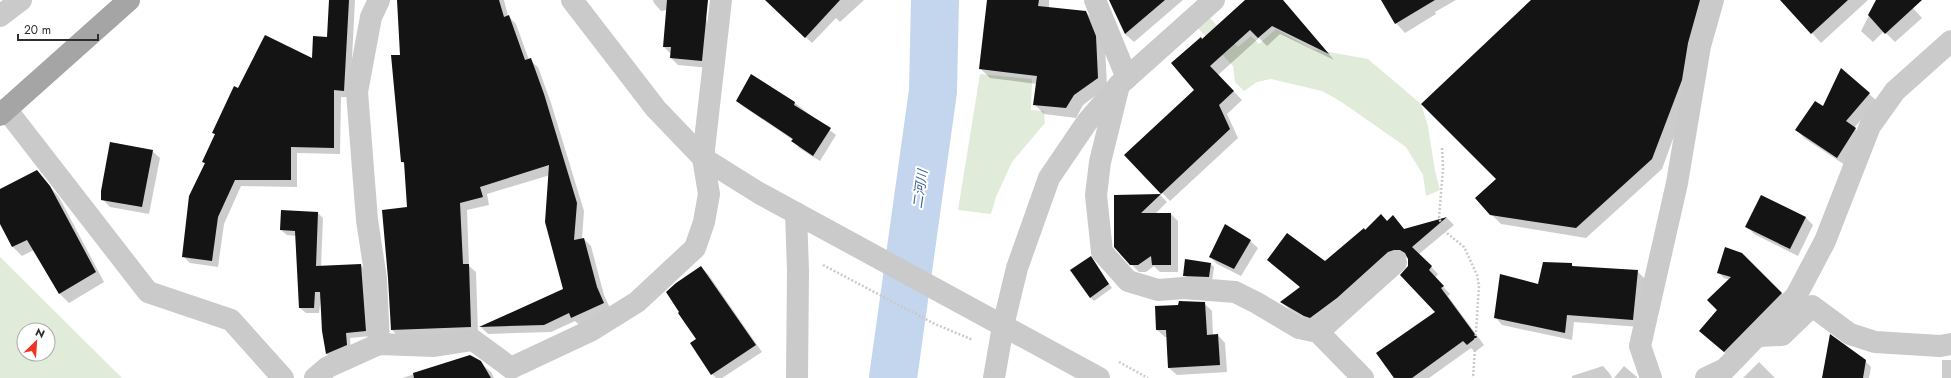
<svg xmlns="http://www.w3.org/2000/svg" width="1951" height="378" font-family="Jost,'Noto Sans JP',sans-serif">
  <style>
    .green { fill: #e0ecd9; fill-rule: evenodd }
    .shadow { fill: #0003 }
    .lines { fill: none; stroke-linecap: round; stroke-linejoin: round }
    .river { stroke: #c4d6ed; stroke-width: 48 }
    .building { fill: #141414 }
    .path { stroke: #cacaca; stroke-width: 2.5; stroke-dasharray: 2 2; stroke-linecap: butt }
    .minor { stroke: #cacaca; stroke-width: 22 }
    .major { stroke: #a5a5a5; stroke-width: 22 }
    .labels { text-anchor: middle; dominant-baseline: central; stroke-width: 4; stroke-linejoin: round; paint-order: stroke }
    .water-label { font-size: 13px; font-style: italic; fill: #366094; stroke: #fff }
  </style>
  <rect width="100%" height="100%" fill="#fff"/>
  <g class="green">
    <polygon points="1206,14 1238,47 1251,36 1259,44 1276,29 1312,49 1368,59 1421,104 1428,126 1435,171 1440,190 1426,196 1423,175 1406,147 1340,101 1322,91 1271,79 1257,82 1244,91 1235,82 1233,66 1194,24"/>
    <polygon points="980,74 1032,79 1031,110 1044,111 1045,123 1012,162 996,197 991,214 958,210"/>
    <path d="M0,257L122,378H0ZM24,330H48V354H24Z"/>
  </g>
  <g class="shadow">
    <polygon points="330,0 355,0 350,97 341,97 340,154 297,153 297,187 241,186 224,224 218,267 190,263 183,256 206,164 203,162 239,90 313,59 328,38"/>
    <polygon points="398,0 504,0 508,16 516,24 529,60 538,67 551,103 584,211 582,239 584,239 591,246 604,295 611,310 579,325 575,321 551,332 488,334 481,327 564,289 550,175 487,194 489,205 467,210 469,266 476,272 478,334 399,337 392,330 408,208 405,165 402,162 401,56"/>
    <polygon points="653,0 701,0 710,32 709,68 678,65 671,58 671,54 664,47 667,10 661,11 654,3"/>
    <polygon points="785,0 864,0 840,22 836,18 812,43 776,9"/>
    <polygon points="988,0 1049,0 1049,8 1086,12 1095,22 1105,46 1107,87 1083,105 1076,118 1044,114 1035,105 1037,84 990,78 980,68"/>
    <polygon points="1109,0 1183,0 1134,42 1125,34"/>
    <polygon points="1246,0 1283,0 1334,60 1280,34 1267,46 1259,38 1218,75 1242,100 1227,114 1238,138 1170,201 1126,155 1195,90 1202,40"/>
    <polygon points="1382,0 1456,0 1435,12 1436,14 1405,33 1396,23"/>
    <polygon points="1533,0 1715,0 1691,90 1662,169 1586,238 1501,224 1491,214"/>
    <polygon points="1783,0 1868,0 1821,43"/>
    <polygon points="1877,0 1914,0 1910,5 1922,18 1895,42 1884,31 1873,42 1861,31"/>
    <polygon points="1842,70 1877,101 1854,128 1862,136 1845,165 1804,138 1797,130 1823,107"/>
    <polygon points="752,76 795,103 836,135 820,161 799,148 793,140 744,107 737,100"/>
    <polygon points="152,151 160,158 149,214 110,207 102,199"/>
    <polygon points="37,171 59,197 104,282 69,303 60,294 34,250 22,256 13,247 0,222 0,190"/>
    <polygon points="1160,195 1167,202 1155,214 1171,214 1178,221 1178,272 1160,272 1154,266 1146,272 1139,272 1131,264 1115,196"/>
    <polygon points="282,211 318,213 323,218 321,267 361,265 366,271 371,336 350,338 351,350 332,359 327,354 321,298 319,313 306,313 300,308 296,236 287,235 281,230"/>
    <polygon points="1381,215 1388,222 1393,217 1405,230 1447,218 1454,225 1419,254 1438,274 1435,278 1450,294 1448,296 1484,345 1475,352 1471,348 1429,378 1395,378 1436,312 1409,267 1408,257 1401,257 1312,323 1289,309 1282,302 1301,288 1268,260 1325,262 1365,231"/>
    <polygon points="1805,217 1813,225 1798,256 1754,234 1747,227"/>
    <polygon points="1250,241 1258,248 1241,276 1217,264 1210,257"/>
    <polygon points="1742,254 1787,299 1730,357 1706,337 1730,280 1724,278 1718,272"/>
    <polygon points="1091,258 1112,288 1094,301 1090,297"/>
    <polygon points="1211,264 1214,267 1212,281 1188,279 1184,275"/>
    <polygon points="1571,264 1574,267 1637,271 1645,279 1640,327 1574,322 1572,340 1502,325 1495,317"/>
    <polygon points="701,267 708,274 762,352 722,378 716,378 712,374 698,339 681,312"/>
    <polygon points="1204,303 1212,311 1213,336 1218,335 1225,343 1227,372 1177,375 1169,368 1167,337 1165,337 1157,330"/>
    <polygon points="472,356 491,372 494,378 402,378"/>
    <rect x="1942" y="360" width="9" height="18"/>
    <polygon points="1865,361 1871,367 1869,378 1823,378"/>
    <polygon points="1759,362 1775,378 1743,378"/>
    <polygon points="1603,366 1610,374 1612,378 1572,378 1572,376"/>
    <polygon points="1624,366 1637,377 1637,378 1614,378"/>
  </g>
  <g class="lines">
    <polyline class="river" points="893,378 933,91 935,0"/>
  </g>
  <g class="building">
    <polygon points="329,0 349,0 344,91 334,90 334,148 291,147 291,180 235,180 218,217 212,261 182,257 189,196 205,163 202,162 215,134 212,133 234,86 238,88 265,35 312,58 313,36 327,37"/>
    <polygon points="397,0 499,0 504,17 509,15 525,60 531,58 544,94 577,203 574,240 584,238 597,287 604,303 571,318 569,313 544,325 479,327 563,289 545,222 549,165 480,187 483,197 460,203 463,264 469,264 471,327 391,330 388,278 382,210 407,207 404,162 401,162 391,55 400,55"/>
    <polygon points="667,0 708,0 702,61 670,58 671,47 663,47"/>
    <polygon points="765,0 840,0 805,38"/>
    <polygon points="987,0 1039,0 1038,6 1086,11 1096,36 1098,78 1074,95 1066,108 1033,105 1037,76 979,69"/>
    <polygon points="1109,0 1165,0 1125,34"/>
    <polygon points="1245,0 1283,0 1329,54 1272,26 1258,38 1250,30 1210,66 1234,91 1219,105 1230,129 1161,194 1124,155 1194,90 1171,63 1201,37 1202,39"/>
    <polygon points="1381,0 1435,0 1395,24"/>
    <polygon points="1531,0 1700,0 1688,43 1682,80 1652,159 1576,228 1490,215 1475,198 1496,179 1421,104"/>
    <polygon points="1780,0 1848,0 1811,34"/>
    <polygon points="1876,0 1922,0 1885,34 1868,15"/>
    <polygon points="1841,68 1870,93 1846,121 1856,128 1837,158 1795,130 1815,101 1823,106"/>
    <polygon points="751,74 795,102 794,105 831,128 813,156 791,141 793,139 736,101"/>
    <polygon points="110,142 153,150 142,207 101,200 101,191"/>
    <polygon points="37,170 50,186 96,272 59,294 27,240 12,247 0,224 0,189"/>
    <polygon points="1161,194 1141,213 1171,213 1171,265 1152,265 1151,256 1138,265 1130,265 1114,247 1114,195"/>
    <polygon points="1761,195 1806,217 1790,249 1745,227"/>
    <polygon points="281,210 318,212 316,266 361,264 366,331 346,333 347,345 326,354 322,331 320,292 315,292 314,308 299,308 295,231 280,230"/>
    <polygon points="1381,214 1387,221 1393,215 1404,229 1447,217 1412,247 1432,266 1429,270 1444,286 1441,288 1477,337 1467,345 1463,341 1412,378 1394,378 1376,353 1435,312 1400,275 1408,266 1408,259 1405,253 1400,250 1394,250 1388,252 1337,298 1310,318 1304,316 1280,302 1300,287 1267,260 1287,233 1325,261 1364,228 1365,230"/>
    <polygon points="1225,224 1251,240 1234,269 1209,257"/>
    <polygon points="1725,247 1742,253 1782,293 1724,352 1699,331 1717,310 1707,300 1731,277 1717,273"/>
    <polygon points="1091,256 1109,284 1090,298 1070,270"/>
    <polygon points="1185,259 1211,263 1209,277 1183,276"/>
    <polygon points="1543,262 1572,263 1572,266 1638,270 1633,320 1567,315 1565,333 1494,318 1500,274 1538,284"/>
    <polygon points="701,266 756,345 711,375 690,343 696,339 678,313 679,312 666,292 676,283"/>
    <polygon points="1179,301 1205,302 1207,335 1218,334 1220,365 1168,368 1166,330 1156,330 1155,306 1178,305"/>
    <polygon points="1830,334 1866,360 1863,378 1822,378"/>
    <polygon points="470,355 481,361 491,378 414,378 413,373"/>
  </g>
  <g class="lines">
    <g class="path">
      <polyline points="1442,148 1443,169 1439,217 1443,230 1464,247 1477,275 1479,286 1473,378"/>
      <polyline points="823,265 935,324 973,340"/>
      <polyline points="1119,362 1148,378"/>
    </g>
    <g class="minor">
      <polyline points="379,0 371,17 357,92 367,220 376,279 379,344"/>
      <polyline points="572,0 656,109 703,158 759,193 1099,378"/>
      <polyline points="1095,0 1127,78"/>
      <polyline points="0,16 21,0"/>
      <polyline points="1119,85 1100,162 1096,195 1102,252 1128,281 1158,290 1184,288 1235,292 1257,303 1299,328 1318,332 1363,378"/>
      <polyline points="6,109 148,292 231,320 283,378"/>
      <polyline points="796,213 798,271 797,378"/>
      <polyline points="1318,332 1396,262"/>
      <polyline points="1758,336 1782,335 1812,306 1850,334 1875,342 1940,346 1951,344"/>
      <polyline points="511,368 592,330 637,302 695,248 704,222 709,194 703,158 721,0"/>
      <polyline points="315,378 328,367 379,344 434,346 473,340 511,368"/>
      <polyline points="994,378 1003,326 1017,268 1049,178 1087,122 1119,85 1214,0"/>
      <polyline points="1651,378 1640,346 1677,183 1700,46 1713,0"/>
      <polyline points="1706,378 1725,369 1796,296 1825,241 1870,126 1895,91 1951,41"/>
    </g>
    <polyline class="major" points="0,115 129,0"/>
  </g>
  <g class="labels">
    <g class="water-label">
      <text transform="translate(920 189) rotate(-82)">二河川</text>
    </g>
  </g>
  <g transform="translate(36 342) rotate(25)"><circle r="19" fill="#ffffff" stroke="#ababab"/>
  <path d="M0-3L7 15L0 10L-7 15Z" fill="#f03523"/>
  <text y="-6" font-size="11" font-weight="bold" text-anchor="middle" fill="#2d2d2d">N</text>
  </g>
  <path d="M18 34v6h80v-6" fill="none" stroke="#2d2d2d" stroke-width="2"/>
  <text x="24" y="34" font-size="12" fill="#2d2d2d" stroke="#ffffff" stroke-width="3" paint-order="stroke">20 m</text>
</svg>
